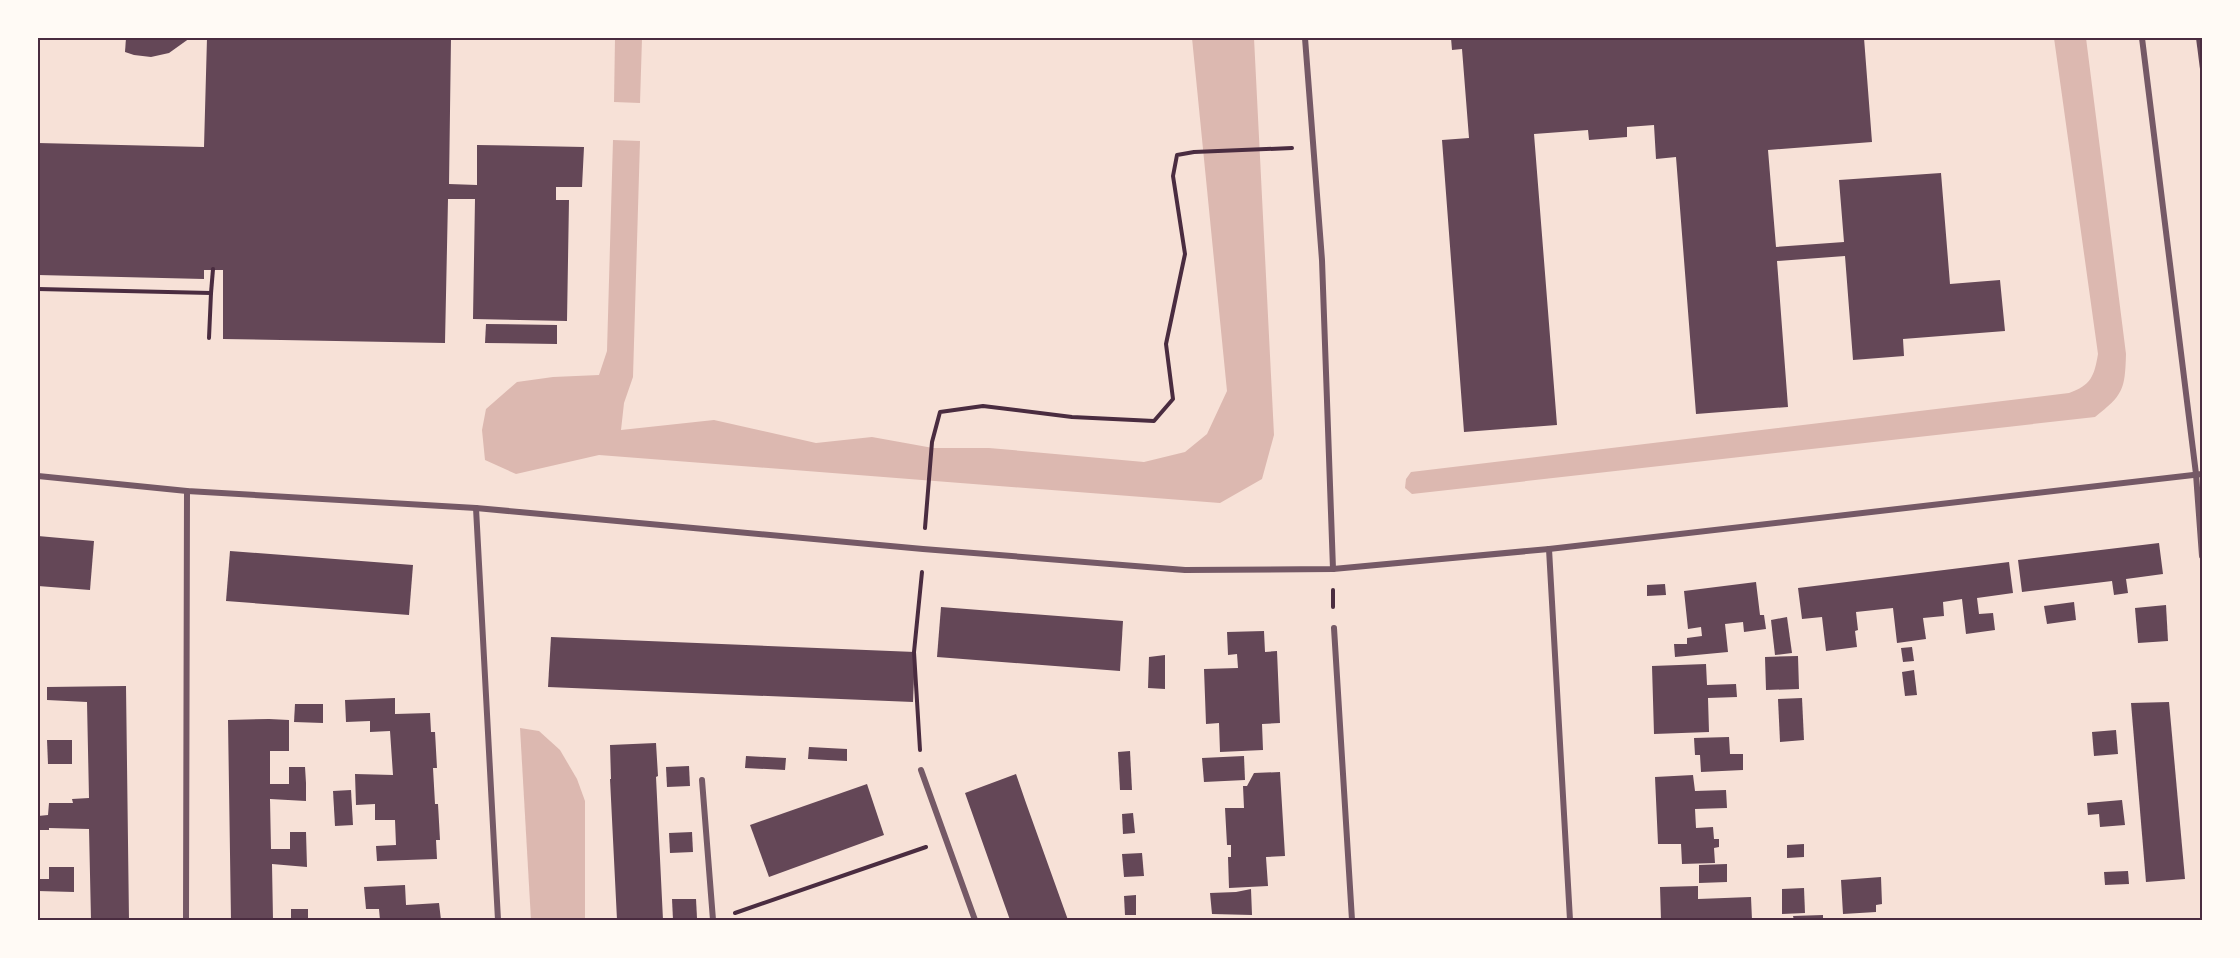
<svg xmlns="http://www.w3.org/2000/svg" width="2240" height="958" font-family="'Titillium Web',sans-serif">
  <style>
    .water { fill: #dcb8b0 }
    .building { fill: #644757 }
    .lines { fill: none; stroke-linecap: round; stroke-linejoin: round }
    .path { stroke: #4a2c40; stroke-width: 4 }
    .minor { stroke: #755966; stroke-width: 6 }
    .neatline { fill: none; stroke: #4a2c40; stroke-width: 2 }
  </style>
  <rect width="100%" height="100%" fill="#f7e1d7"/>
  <g class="water">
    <polygon points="615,38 642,38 640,103 614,102"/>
    <polygon points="1192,38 1254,38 1274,435 1262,479 1220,503 599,455 516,474 485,460 482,430 486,409 517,382 553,377 599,375 607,351 613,140 640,141 633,377 624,403 621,430 714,420 816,443 872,437 933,448 989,448 1144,462 1185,452 1207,434 1227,391"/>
    <path d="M2054,38H2086L2126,354C2125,390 2123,395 2095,417L1412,494L1405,488L1406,479L1411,472L2069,393C2091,385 2094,377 2098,354Z"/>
    <polygon points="520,728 539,731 560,750 577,779 585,801 585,920 531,920"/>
  </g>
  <g class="building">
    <polygon points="126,38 190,38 169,53 151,57 134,55 125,52"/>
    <polygon points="207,38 451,38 449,184 477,185 477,145 584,147 582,187 556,187 556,200 569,200 567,321 473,319 475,199 448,199 445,343 223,339 223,270 204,270 204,279 38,275 38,143 204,147"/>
    <polygon points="1451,38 1864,38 1872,142 1768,150 1776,247 1844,242 1839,180 1941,173 1950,284 2000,280 2005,331 1903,339 1904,356 1853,360 1845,256 1777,261 1788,407 1696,414 1676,157 1656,159 1654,125 1627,127 1627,137 1589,140 1588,130 1534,134 1557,425 1464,432 1442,140 1469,138 1462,49 1452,50"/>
    <polygon points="2196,38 2202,38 2202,77 2201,77"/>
    <polygon points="486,324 557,325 557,344 485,343"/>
    <polygon points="38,536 94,541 90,590 38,586"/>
    <polygon points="2159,543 2163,574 2126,579 2128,593 2114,595 2112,581 2022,592 2018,560"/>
    <polygon points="230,551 413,565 409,615 226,601"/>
    <polygon points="2009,562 2013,593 1977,598 1979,614 1993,613 1995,630 1966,634 1962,599 1943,602 1944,616 1923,618 1926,639 1897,643 1893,608 1856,612 1858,630 1855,631 1857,647 1826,651 1822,617 1802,619 1798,588"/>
    <polygon points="1756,582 1760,615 1764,615 1766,629 1744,632 1743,622 1725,624 1728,652 1675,657 1674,644 1687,644 1687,638 1702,636 1701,627 1688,629 1684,591"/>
    <polygon points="1665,584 1666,595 1647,596 1647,585"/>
    <polygon points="2074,602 2076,620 2047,624 2044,606"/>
    <polygon points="2166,605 2168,641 2138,643 2135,608"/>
    <polygon points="941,607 1123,621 1120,671 937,657"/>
    <polygon points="1787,617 1792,653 1775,655 1771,620"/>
    <polygon points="1264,631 1265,652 1277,651 1280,723 1262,724 1263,750 1220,752 1219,723 1206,724 1204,669 1238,668 1237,654 1228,655 1227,632"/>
    <polygon points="551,637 915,652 913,702 548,687"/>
    <polygon points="1912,647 1914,661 1903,662 1901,648"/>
    <polygon points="1165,655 1165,689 1148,688 1149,657"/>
    <polygon points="1798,656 1799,689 1766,690 1765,657"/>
    <polygon points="1706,664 1707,685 1736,684 1737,697 1708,698 1709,732 1654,734 1652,666"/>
    <polygon points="1914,670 1917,695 1905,696 1902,672"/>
    <polygon points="126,686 129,920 91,920 89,829 49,828 49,830 38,830 38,816 48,815 49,803 73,803 72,799 89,798 87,702 47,700 47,687"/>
    <polygon points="395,698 395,714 430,713 431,732 435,732 437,768 433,768 435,804 438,804 440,840 436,840 437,859 377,861 376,846 396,845 395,820 375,820 375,804 356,805 355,774 393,775 390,731 370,732 370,721 346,722 345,700"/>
    <polygon points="1802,698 1804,740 1780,742 1778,699"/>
    <polygon points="2169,702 2185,879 2146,882 2131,703"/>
    <polygon points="295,704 323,704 323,723 294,722"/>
    <polygon points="269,719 289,720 289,751 270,751 270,784 289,784 289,767 305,767 306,783 306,801 270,799 271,849 290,849 290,832 306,832 307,867 272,864 273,920 231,920 228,720"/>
    <polygon points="2116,730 2118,754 2094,756 2092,732"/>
    <polygon points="1729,737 1730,754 1743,754 1743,770 1701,772 1700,755 1695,755 1694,738"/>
    <polygon points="47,740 72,740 72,764 48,764"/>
    <polygon points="656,743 658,776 656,777 663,920 617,920 610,779 611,779 610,745"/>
    <polygon points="809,747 847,749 847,761 808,759"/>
    <polygon points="1130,751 1132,790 1120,790 1118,752"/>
    <polygon points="746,756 786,758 785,770 745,768"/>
    <polygon points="1244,756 1245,780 1204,782 1202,758"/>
    <polygon points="689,766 690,786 667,787 666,767"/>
    <polygon points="1280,772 1285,856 1266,857 1268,886 1229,888 1228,857 1231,857 1231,845 1227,845 1225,808 1244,808 1243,786 1247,786 1254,773"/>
    <polygon points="1016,774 1026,803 1068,920 1010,920 1005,906 965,793"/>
    <polygon points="1693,775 1695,791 1726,790 1727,808 1695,809 1696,828 1713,827 1714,839 1719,839 1719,847 1714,848 1715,863 1682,864 1681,844 1658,844 1655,777"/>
    <polygon points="867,784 884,835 769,877 750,825"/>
    <polygon points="351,790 353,825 335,826 333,791"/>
    <polygon points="2122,800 2125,825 2100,827 2099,814 2088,815 2087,803"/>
    <polygon points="1133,813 1135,833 1123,834 1122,814"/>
    <polygon points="692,832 693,852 670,853 669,833"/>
    <polygon points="1804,844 1804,857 1787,858 1787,845"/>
    <polygon points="1142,853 1144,876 1124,877 1122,854"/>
    <polygon points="1727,864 1727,882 1699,883 1699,865"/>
    <polygon points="49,867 74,867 74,892 38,891 38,879 49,879"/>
    <polygon points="2128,871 2129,884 2105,885 2104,872"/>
    <polygon points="1881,877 1882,904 1876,905 1876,912 1843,914 1841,880"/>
    <polygon points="405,885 406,905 439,903 441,920 380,920 379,909 366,909 364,887"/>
    <polygon points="1698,886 1698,899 1751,897 1752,920 1661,920 1660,887"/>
    <polygon points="1804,888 1805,913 1782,914 1782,889"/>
    <polygon points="1251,889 1252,915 1212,914 1210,893 1236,892"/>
    <polygon points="1136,895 1136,915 1125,915 1124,896"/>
    <polygon points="672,899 696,899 697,918 673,920"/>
    <rect x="291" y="909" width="17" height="11"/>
    <polygon points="1823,915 1823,920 1794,920 1793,916"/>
    <polygon points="1287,918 1287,920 1260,920 1260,919"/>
  </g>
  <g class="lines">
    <g class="path">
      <polyline points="38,289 211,293 209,338"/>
      <polyline points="211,293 213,269"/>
      <polyline points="925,528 932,442 940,412 983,406 1072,417 1154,421 1173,399 1166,344 1185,254 1173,176 1177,155 1194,152 1292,148"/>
      <polyline points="1333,590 1333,607"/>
      <polyline points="920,750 914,652 922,572"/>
      <polyline points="735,913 926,847"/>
    </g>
    <g class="minor">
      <polyline points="1305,38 1322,260 1333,569"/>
      <polyline points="2142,38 2196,474 2202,556"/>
      <polyline points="38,476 187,491 476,508 923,549 1185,570 1333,569 1549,549 2202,474"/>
      <polyline points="476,508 498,920"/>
      <polyline points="1549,549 1570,920"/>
      <polyline points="1334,628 1352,920"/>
      <polyline points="921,770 975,920"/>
      <polyline points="702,780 713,920"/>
      <polyline points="186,920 187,491"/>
    </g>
  </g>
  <rect width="2240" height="958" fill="none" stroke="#fffaf5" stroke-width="78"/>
  <rect x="39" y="39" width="2162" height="880" class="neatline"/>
</svg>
